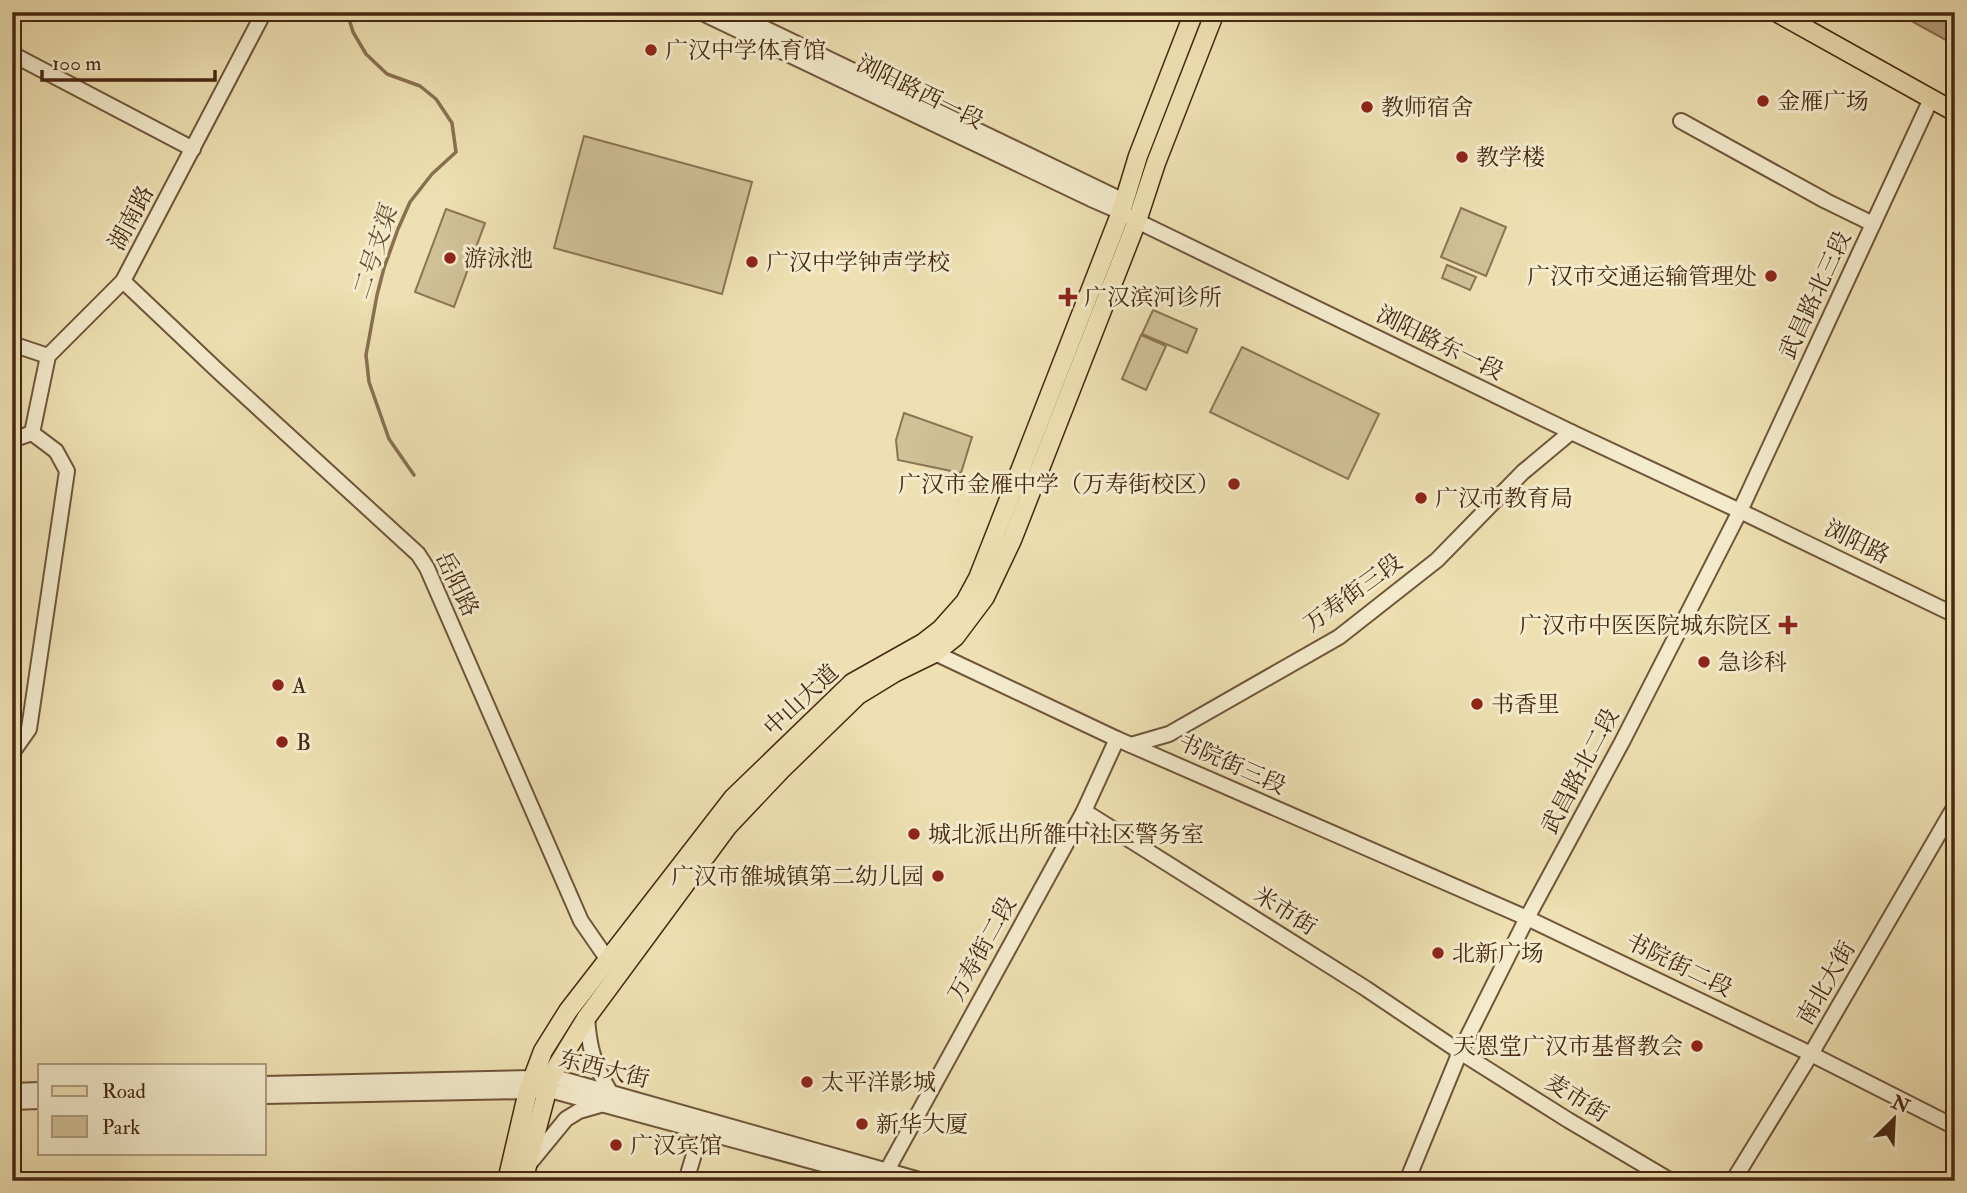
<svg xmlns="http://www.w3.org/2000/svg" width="1967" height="1193" font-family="'IM FELL Double Pica','Noto Serif SC',serif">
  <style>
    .green { fill: #d1c197; stroke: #8c7454; stroke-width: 2 }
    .water { fill: #b5a17c; stroke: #897052; stroke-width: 2 }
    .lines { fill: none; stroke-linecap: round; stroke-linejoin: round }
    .stream { stroke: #897052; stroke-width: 3.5 }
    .minor-casing { stroke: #70553a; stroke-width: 18 }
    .major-casing { stroke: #462712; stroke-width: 21 }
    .minor { stroke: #f4ebcd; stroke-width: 14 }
    .major { stroke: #eee0b2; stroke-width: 18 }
    .poi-dot { fill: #8f2418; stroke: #f4ebcd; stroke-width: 2.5 }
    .labels { text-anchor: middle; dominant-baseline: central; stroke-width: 6; stroke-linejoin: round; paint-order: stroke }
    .poi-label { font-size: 23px; fill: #462712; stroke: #f4ebcd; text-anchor: start }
    .street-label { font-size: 23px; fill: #462712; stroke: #f4ebcd }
    .water-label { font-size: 24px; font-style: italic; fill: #674c32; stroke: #f4ebcd }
  </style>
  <rect width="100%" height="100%" fill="#eee0b2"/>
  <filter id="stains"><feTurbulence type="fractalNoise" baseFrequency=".00286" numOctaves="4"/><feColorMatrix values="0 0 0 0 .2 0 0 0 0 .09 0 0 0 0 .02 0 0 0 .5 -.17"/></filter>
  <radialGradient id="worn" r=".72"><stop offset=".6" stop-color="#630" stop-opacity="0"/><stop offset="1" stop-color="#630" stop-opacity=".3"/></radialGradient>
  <g class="green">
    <polygon points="584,136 752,182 722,294 554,248"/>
    <polygon points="1461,208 1506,227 1486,276 1441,257"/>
    <polygon points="446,209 485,223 454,307 415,292"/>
    <polygon points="1447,265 1476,277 1470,290 1442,278"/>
    <polygon points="1153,310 1197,329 1187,353 1142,334"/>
    <polygon points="1141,335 1166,346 1146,390 1122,379"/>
    <polygon points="1242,347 1379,414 1348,479 1210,412"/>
    <polygon points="904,413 972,437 961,473 898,460 896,440"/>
  </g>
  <polygon class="water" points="1895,12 1955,12 1955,45"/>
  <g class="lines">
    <polyline class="stream" points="347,12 353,32 366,54 387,74 420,86 436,99 452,123 456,152 432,174 410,202 398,229 384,268 377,295 366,355 369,382 389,439 414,475"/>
    <defs>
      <g id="minor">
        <polyline points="700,12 1091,199 1121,212 1137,221 1571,432 1740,511 1955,615"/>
        <polyline points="731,12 1124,201"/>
        <polyline points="12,54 193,149"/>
        <polyline points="1681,121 1826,201 1873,224"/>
        <polyline points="123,281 219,372 418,554 427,568 581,921 608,960"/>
        <polyline points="12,344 48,356"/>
        <polyline points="12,440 32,433"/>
        <polyline points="929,648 935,653 1117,739 1527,918 1811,1054 1955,1127"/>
        <polyline points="1131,745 1169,734 1339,637 1437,560 1523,472 1571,432"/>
        <polyline points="12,753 29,729 67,471 56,451 32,433 48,356 123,281 264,12"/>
        <polyline points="1084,811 1365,988 1460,1052 1568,1120 1671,1181"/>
        <path d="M587,1017C589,1049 594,1064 610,1092"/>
        <polyline points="264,1084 533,1078 551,1076 923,1181"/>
        <polyline points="12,1091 40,1090"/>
        <polyline points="264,1096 528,1091 546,1089 885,1181"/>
        <polyline points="12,1102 40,1101"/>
        <polyline points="529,1164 566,1119 579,1111 600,1105"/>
        <polyline points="884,1176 1084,811 1117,739"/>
        <polyline points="686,1181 701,1131"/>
        <polyline points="1407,1181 1460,1052 1527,918 1622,742 1740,511 1931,99"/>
        <polyline points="1733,1181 1811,1054 1955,806"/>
      </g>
      <g id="major">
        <polyline points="1776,12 1955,112"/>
        <polyline points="507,1181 528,1091 543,1051 568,1011 733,798 852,683 923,643 941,629 965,602 978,578 993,540 1121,212 1138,156 1194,12"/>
        <polyline points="523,1181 551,1076 587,1017 728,826 781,770 858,695 894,673 935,653 955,637 985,597 1012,540 1070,392 1137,221 1156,163 1215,12"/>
      </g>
    </defs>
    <use href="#minor" class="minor-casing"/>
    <use href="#major" class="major-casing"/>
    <use href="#minor" class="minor"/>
    <use href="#major" class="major"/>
  </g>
  <g class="poi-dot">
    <circle cx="651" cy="50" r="7"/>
    <circle cx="1763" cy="101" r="7"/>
    <circle cx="1367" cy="107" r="7"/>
    <circle cx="1462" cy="157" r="7"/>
    <circle cx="450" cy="258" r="7"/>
    <circle cx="752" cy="262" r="7"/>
    <circle cx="1771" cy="276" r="7"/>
    <path d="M1064.5 286.5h7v7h7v7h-7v7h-7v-7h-7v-7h7z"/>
    <circle cx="1234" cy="484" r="7"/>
    <circle cx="1421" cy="498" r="7"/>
    <path d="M1784.5 614.5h7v7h7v7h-7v7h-7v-7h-7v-7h7z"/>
    <circle cx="1704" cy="662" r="7"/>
    <circle cx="278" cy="685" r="7"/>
    <circle cx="1477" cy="704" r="7"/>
    <circle cx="282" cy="742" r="7"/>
    <circle cx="914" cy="834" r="7"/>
    <circle cx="938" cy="876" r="7"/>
    <circle cx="1438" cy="953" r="7"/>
    <circle cx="1697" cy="1046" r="7"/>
    <circle cx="807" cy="1082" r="7"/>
    <circle cx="862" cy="1124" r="7"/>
    <circle cx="616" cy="1145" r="7"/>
  </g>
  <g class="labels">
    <g class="poi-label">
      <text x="665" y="50">广汉中学体育馆</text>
      <text x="1777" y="101">金雁广场</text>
      <text x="1381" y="107">教师宿舍</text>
      <text x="1476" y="157">教学楼</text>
      <text x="464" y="258">游泳池</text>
      <text x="766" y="262">广汉中学钟声学校</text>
      <text x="1757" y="276" text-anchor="end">广汉市交通运输管理处</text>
      <text x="1084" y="297">广汉滨河诊所</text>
      <text x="1220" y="484" text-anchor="end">广汉市金雁中学（万寿街校区）</text>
      <text x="1435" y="498">广汉市教育局</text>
      <text x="1772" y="625" text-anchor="end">广汉市中医医院城东院区</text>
      <text x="1718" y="662">急诊科</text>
      <text x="292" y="685">A</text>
      <text x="1491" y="704">书香里</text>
      <text x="296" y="742">B</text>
      <text x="928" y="834">城北派出所雒中社区警务室</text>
      <text x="924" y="876" text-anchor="end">广汉市雒城镇第二幼儿园</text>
      <text x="1452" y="953">北新广场</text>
      <text x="1683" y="1046" text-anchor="end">天恩堂广汉市基督教会</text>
      <text x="821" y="1082">太平洋影城</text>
      <text x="876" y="1124">新华大厦</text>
      <text x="630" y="1145">广汉宾馆</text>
    </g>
    <g class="street-label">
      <text transform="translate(920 92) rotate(26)">浏阳路西一段</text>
      <text transform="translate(131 218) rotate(-62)">湖南路</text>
      <text transform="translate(1815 295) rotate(-65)">武昌路北三段</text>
      <text transform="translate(1440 343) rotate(26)">浏阳路东一段</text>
      <text transform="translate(1857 542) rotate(26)">浏阳路</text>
      <text transform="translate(457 584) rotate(64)">岳阳路</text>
      <text transform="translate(1353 593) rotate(-36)">万寿街三段</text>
      <text transform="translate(801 700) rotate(-43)">中山大道</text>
      <text transform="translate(1232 764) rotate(24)">书院街三段</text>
      <text transform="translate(1580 771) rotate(-62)">武昌路北二段</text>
      <text transform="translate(1285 911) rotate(32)">米市街</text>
      <text transform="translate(982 949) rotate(-61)">万寿街二段</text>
      <text transform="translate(1679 965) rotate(26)">书院街二段</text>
      <text transform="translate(1826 983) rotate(-60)">南北大街</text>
      <text transform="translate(604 1069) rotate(14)">东西大街</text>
      <text transform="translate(1577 1098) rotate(32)">麦市街</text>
    </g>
    <g class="water-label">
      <text transform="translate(375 253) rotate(-72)">二号支渠</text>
    </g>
  </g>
  <rect width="1967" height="1193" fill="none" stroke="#eee0b2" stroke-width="42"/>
  <rect x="14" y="14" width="1939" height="1165" fill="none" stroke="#462712" stroke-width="3.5"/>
  <rect x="21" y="21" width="1925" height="1151" fill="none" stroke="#462712" stroke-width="2"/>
  <rect x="38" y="1064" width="228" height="91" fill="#f4ebcd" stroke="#ae9d82" stroke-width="2"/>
  <rect x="52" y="1086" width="35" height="10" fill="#eee0b2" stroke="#ae9d82" stroke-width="2"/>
  <text x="102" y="1098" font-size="21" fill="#462712">Road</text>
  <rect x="52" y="1116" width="35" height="21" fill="#d1c197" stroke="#ae9d82" stroke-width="2"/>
  <text x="102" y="1134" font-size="21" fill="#462712">Park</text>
  <g transform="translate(1894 1119) rotate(24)" stroke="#f4ebcd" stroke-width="5" paint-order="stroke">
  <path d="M0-5L12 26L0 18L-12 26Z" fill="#462712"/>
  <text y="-10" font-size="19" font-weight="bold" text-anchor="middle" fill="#462712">N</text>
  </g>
  <path d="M42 70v10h173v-10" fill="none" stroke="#462712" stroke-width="3.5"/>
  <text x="52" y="70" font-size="21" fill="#462712" stroke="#f4ebcd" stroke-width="5" paint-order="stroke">100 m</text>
  <rect width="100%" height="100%" filter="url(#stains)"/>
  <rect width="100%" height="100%" fill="url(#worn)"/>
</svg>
